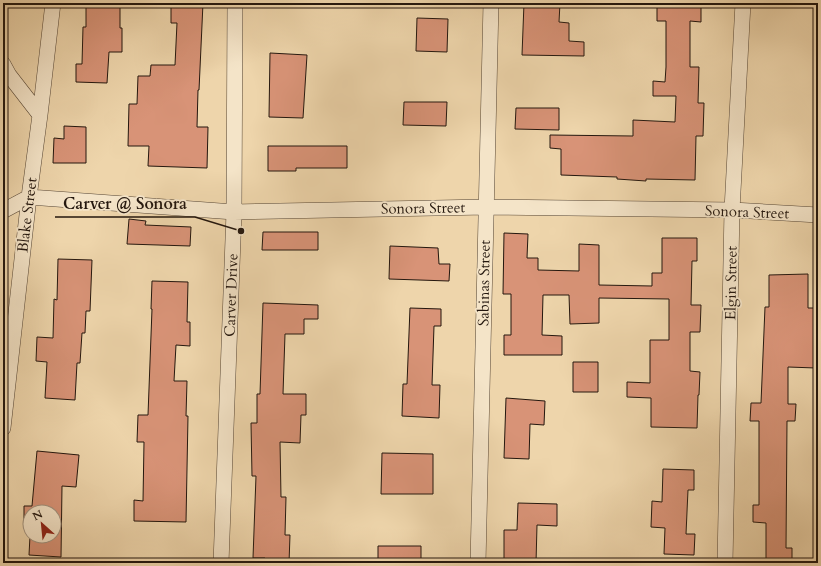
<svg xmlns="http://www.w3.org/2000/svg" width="821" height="566" font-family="Cardo,serif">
<rect width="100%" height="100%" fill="#eed5ab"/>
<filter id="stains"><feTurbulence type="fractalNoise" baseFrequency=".005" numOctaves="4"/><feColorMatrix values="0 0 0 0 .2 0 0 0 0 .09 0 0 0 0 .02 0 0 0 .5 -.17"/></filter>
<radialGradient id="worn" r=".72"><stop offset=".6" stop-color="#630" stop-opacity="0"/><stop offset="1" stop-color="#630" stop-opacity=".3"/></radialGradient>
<path fill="#d89377" stroke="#24170e" d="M 86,3 L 120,3 L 120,28 L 122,28 L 122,52 L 109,52 L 107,83 L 76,82 L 76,64 L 82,64 L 83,27 L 86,27 Z
M 171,3 L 203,3 L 199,90 L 198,90 L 197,127 L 208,127 L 207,168 L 148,166 L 149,146 L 128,146 L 129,104 L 137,104 L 138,76 L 150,76 L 151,65 L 175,65 L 177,23 L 171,23 Z
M 524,3 L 560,3 L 559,22 L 569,23 L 569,41 L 584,42 L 584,56 L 522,55 Z
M 657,3 L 701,3 L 701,22 L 690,21 L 690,67 L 699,67 L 698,103 L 704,103 L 703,136 L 696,136 L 695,180 L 646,179 L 646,181 L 617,179 L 617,177 L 561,175 L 561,149 L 550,148 L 550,135 L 633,136 L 633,120 L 675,122 L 676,96 L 653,96 L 653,81 L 665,82 L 666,67 L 666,21 L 657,21 Z
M 417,18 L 448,19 L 447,52 L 416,51 Z
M 270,53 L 307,55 L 303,118 L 269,117 Z
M 404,102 L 447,102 L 446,126 L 403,125 Z
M 516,108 L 559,108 L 559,130 L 515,129 Z
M 64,126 L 86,127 L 86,163 L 53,163 L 54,138 L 64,139 Z
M 268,146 L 347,146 L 347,168 L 296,168 L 296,171 L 268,171 Z
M 129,219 L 146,221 L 145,225 L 191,227 L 190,246 L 127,244 Z
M 263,232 L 318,232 L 318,250 L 262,250 Z
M 504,233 L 528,234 L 527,258 L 538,258 L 538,270 L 579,271 L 579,244 L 599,245 L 599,285 L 652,286 L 652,273 L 662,273 L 662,238 L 697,238 L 697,261 L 692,261 L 691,305 L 701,305 L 700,332 L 690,332 L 690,371 L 700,372 L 699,395 L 698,395 L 697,428 L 651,427 L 651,398 L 627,397 L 627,382 L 650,383 L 650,340 L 669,340 L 669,299 L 599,298 L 599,323 L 570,324 L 569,295 L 543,295 L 542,335 L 562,336 L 562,355 L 504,355 L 504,335 L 511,335 L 511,294 L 503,294 Z
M 390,246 L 438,248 L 439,264 L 450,264 L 449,281 L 389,279 Z
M 58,259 L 92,260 L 90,311 L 86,311 L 85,333 L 82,333 L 80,363 L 77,363 L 75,400 L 45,398 L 47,362 L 36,361 L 37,337 L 53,338 L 54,299 L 57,300 Z
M 808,274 L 808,308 L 818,308 L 816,368 L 788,367 L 788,404 L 796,404 L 795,421 L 787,421 L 786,548 L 792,548 L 792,563 L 766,563 L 766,523 L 753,522 L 753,505 L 759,505 L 759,421 L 750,421 L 751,403 L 761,403 L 765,307 L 769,307 L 769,275 Z
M 152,281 L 188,282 L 187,322 L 190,322 L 190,346 L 176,345 L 174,381 L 187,381 L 186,416 L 188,416 L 186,522 L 134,521 L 134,500 L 143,501 L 144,442 L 137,442 L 138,415 L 148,415 L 152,309 L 151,309 Z
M 263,303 L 318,305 L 318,319 L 304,319 L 304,334 L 285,334 L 283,394 L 306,394 L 306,415 L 301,415 L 300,443 L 280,442 L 281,497 L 286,497 L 285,535 L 290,535 L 289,563 L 265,563 L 265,558 L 253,558 L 256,476 L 252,476 L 251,423 L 257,423 L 257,394 L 260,394 Z
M 410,308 L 441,309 L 441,326 L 434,326 L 432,385 L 440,385 L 439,418 L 402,416 L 403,384 L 407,384 Z
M 573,362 L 598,362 L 598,392 L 573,392 Z
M 506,398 L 545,401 L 544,425 L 530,424 L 529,459 L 504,458 Z
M 37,451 L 79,455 L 76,487 L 62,486 L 61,557 L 29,555 L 30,536 L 54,536 L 54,512 L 30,512 L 30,523 L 24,523 L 24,506 L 32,506 Z
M 382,453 L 433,454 L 433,494 L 381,494 Z
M 663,469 L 694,470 L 694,490 L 688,490 L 686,534 L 695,534 L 694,555 L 664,554 L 665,528 L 651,527 L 652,501 L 662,502 Z
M 518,503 L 557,504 L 557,526 L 537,525 L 536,563 L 504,563 L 504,530 L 517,530 Z
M 378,546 L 421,546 L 421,563 L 378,563 Z"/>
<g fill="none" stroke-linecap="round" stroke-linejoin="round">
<g stroke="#564635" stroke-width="16">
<path id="minor" d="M 3,64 L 9,75 L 40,115
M 3,211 L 29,197 L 234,212 L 486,207 L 732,210 L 818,215
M 3,428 L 29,197 L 40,115 L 53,3
M 221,563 L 234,212 L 235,3
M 478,563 L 491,3
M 725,563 L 732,210 L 743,3"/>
</g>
<use href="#minor" stroke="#f4e4c8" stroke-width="15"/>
</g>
<g text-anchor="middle" stroke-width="3.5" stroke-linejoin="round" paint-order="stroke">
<g font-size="15" fill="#24170e" stroke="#f4e4c8">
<text transform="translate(423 208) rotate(-1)" y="5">Sonora Street</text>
<text transform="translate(747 212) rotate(2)" y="5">Sonora Street</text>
<text transform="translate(27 215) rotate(-83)" y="5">Blake Street</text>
<text transform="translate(484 283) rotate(-89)" y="5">Sabinas Street</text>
<text transform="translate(731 283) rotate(-89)" y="5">Elgin Street</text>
<text transform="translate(231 295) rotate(-88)" y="5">Carver Drive</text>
</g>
</g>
<path fill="none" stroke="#24170e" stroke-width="1.5" d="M241 231L195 217H55"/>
<circle fill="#24170e" stroke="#f4e4c8" stroke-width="1.5" cx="241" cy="231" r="4"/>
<g font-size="16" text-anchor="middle" font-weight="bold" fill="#24170e" stroke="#f4e4c8" stroke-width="3.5" stroke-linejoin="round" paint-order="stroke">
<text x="125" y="209">Carver @ Sonora</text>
</g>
<rect width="821" height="566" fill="none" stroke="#eed5ab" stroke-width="16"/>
<rect x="4" y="4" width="813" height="558" fill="none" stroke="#24170e" stroke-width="2"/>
<rect x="8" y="8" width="805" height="550" fill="none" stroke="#24170e"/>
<g transform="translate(42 524) rotate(333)"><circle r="19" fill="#f4e4c8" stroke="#a1927e"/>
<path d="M0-3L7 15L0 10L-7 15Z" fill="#8f2418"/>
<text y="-6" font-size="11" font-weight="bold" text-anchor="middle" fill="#24170e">N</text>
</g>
<rect width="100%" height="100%" filter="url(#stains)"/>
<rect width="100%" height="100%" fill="url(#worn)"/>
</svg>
